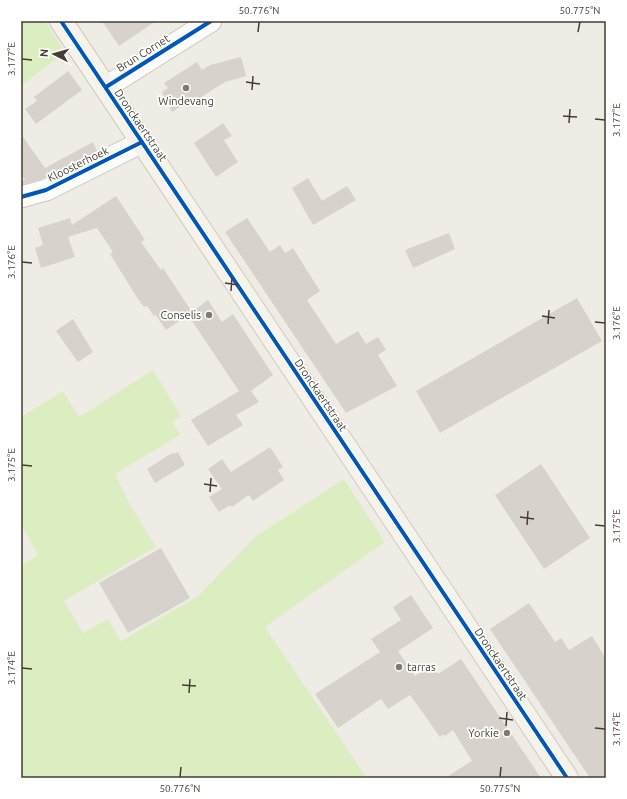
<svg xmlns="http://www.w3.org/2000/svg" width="627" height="799" font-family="Ubuntu,sans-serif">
<rect width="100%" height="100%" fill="#efece5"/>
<path fill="#ddedc2" d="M 21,21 L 45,21 L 65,52 L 21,86 Z
M 153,370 L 181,416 L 172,422 L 180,435 L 115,474 L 128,501 L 156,547 L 64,601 L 83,633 L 108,619 L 121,641 L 198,596 L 256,536 L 344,479 L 385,542 L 265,627 L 367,778 L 21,778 L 21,566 L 38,555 L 21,524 L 21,417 L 63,391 L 79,417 Z"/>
<path fill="#d7d3cc" d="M 102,21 L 156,21 L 119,46 Z
M 241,57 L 246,76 L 225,82 L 195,101 L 193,98 L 172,112 L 162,92 L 168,88 L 164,83 L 197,62 L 202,70 L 210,65 Z
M 68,71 L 82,90 L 36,124 L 25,109 L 37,101 L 34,97 Z
M 223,123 L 232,136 L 224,140 L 238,162 L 216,177 L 194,143 Z
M 21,134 L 45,168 L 93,142 L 97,151 L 42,179 L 21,185 L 21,181 L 25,179 L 21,175 Z
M 308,178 L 322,201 L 347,186 L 356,200 L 313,225 L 292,188 Z
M 116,196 L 145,240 L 141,242 L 161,270 L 163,268 L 192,312 L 208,300 L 222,322 L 233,314 L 273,375 L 251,391 L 259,402 L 236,415 L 243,425 L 208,446 L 191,420 L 239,391 L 188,315 L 192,312 L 166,330 L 156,315 L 154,316 L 147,306 L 144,307 L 136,296 L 110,254 L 113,252 L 97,228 L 68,237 L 75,257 L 41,268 L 35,248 L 43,245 L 38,228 L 70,218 L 72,225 Z
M 247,218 L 270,252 L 280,245 L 285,253 L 293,248 L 320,291 L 307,300 L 336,344 L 358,331 L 366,344 L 378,337 L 386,350 L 378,355 L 397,386 L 346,413 L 225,232 Z
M 449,233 L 455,249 L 413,268 L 405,250 Z
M 577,298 L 602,341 L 440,433 L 416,391 Z
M 73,319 L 93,352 L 78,362 L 56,331 Z
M 270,447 L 283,467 L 278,470 L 284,480 L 253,501 L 249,495 L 232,507 L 230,505 L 219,512 L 209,497 L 222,489 L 208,469 L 222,459 L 231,472 Z
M 178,452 L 185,465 L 155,483 L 147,469 L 172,453 L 173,454 Z
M 541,464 L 590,538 L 544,569 L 495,495 Z
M 161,548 L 190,598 L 128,633 L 99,583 Z
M 411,595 L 433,628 L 398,651 L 415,676 L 432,665 L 438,674 L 461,659 L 541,778 L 445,778 L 472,761 L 453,730 L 445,736 L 444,734 L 440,737 L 410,695 L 388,709 L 381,699 L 338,728 L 315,694 L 380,652 L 371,639 L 401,620 L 393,607 Z
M 529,603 L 555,642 L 561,638 L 569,650 L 592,636 L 606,659 L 606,778 L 590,778 L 490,629 Z"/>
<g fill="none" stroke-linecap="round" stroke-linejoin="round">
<g stroke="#cbc8c1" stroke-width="23">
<path id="minor" d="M 106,87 L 211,21
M 21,197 L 46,190 L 142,142"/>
</g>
<g stroke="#d0cabd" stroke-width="24">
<path id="secondary" d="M 61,21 L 567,778"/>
</g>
<use href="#minor" stroke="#fdfcfb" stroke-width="21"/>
<use href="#secondary" stroke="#f6f3ed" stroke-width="22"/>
<g stroke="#fff" stroke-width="6">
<path id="cycleway" d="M 61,21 L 567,778
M 106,87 L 211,21
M 21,197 L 46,190 L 142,142"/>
</g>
<use href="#cycleway" stroke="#0057b8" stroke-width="4"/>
</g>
<path fill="none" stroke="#453d32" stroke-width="1.5" d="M 258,32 L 259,22M 578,32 L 580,22M 22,59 L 32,60M 246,82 L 260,84M 252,90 L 253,76M 563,116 L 577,117M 595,119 L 605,120M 569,123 L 570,109M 22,262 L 32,263M 225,283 L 239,285M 231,291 L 232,277M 542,316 L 555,318M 595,322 L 605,323M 548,324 L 549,310M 22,465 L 32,466M 204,484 L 217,486M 210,492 L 211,478M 520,517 L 534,519M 527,525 L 528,511M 595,525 L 605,526M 22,668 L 32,669M 182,685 L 196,686M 189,693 L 190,679M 499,718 L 513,720M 506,726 L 507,712M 595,728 L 605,729M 180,777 L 181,767M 500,777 L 501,767"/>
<g fill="#807a71" stroke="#fff" stroke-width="1.5">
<circle cx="186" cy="88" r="4"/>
<circle cx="209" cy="315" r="4"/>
<circle cx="399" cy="667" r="4"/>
<circle cx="507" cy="733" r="4"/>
</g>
<g text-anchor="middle" stroke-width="3.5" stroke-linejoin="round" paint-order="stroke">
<g font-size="11" fill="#453d32" stroke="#fff">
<text transform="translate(143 53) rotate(-32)" y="4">Brun Cornet</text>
<text transform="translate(141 125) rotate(56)" y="4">Dronckaertstraat</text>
<text transform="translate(78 164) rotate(-26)" y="4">Kloosterhoek</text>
<text transform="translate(321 395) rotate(56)" y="4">Dronckaertstraat</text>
<text transform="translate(501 664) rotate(56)" y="4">Dronckaertstraat</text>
</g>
<g font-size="11" fill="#453d32" stroke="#fff" text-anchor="end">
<text x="186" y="105" text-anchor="middle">Windevang</text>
<text x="201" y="319">Conselis</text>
<text x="407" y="671" text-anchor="start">tarras</text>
<text x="499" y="737">Yorkie</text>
</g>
</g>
<rect width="627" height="799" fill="none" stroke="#ffffff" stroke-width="44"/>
<g transform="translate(54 54) rotate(276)" stroke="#ffffff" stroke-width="3" paint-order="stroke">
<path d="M0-3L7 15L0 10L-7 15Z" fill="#453d32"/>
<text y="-6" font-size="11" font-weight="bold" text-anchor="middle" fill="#453d32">N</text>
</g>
<rect x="22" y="22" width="583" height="755" fill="none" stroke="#453d32" stroke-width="1.5"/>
<g font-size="10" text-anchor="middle" fill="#453d32">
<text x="259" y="14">50.776°N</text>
<text x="580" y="14">50.775°N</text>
<text transform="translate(11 59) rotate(-90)" y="4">3.177°E</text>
<text transform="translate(616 120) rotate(-90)" y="4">3.177°E</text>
<text transform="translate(11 262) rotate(-90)" y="4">3.176°E</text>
<text transform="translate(616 323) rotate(-90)" y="4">3.176°E</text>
<text transform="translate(11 465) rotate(-90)" y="4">3.175°E</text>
<text transform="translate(616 526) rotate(-90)" y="4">3.175°E</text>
<text transform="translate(11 668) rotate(-90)" y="4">3.174°E</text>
<text transform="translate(616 729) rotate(-90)" y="4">3.174°E</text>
<text x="180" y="792">50.776°N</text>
<text x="500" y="792">50.775°N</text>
</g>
</svg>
